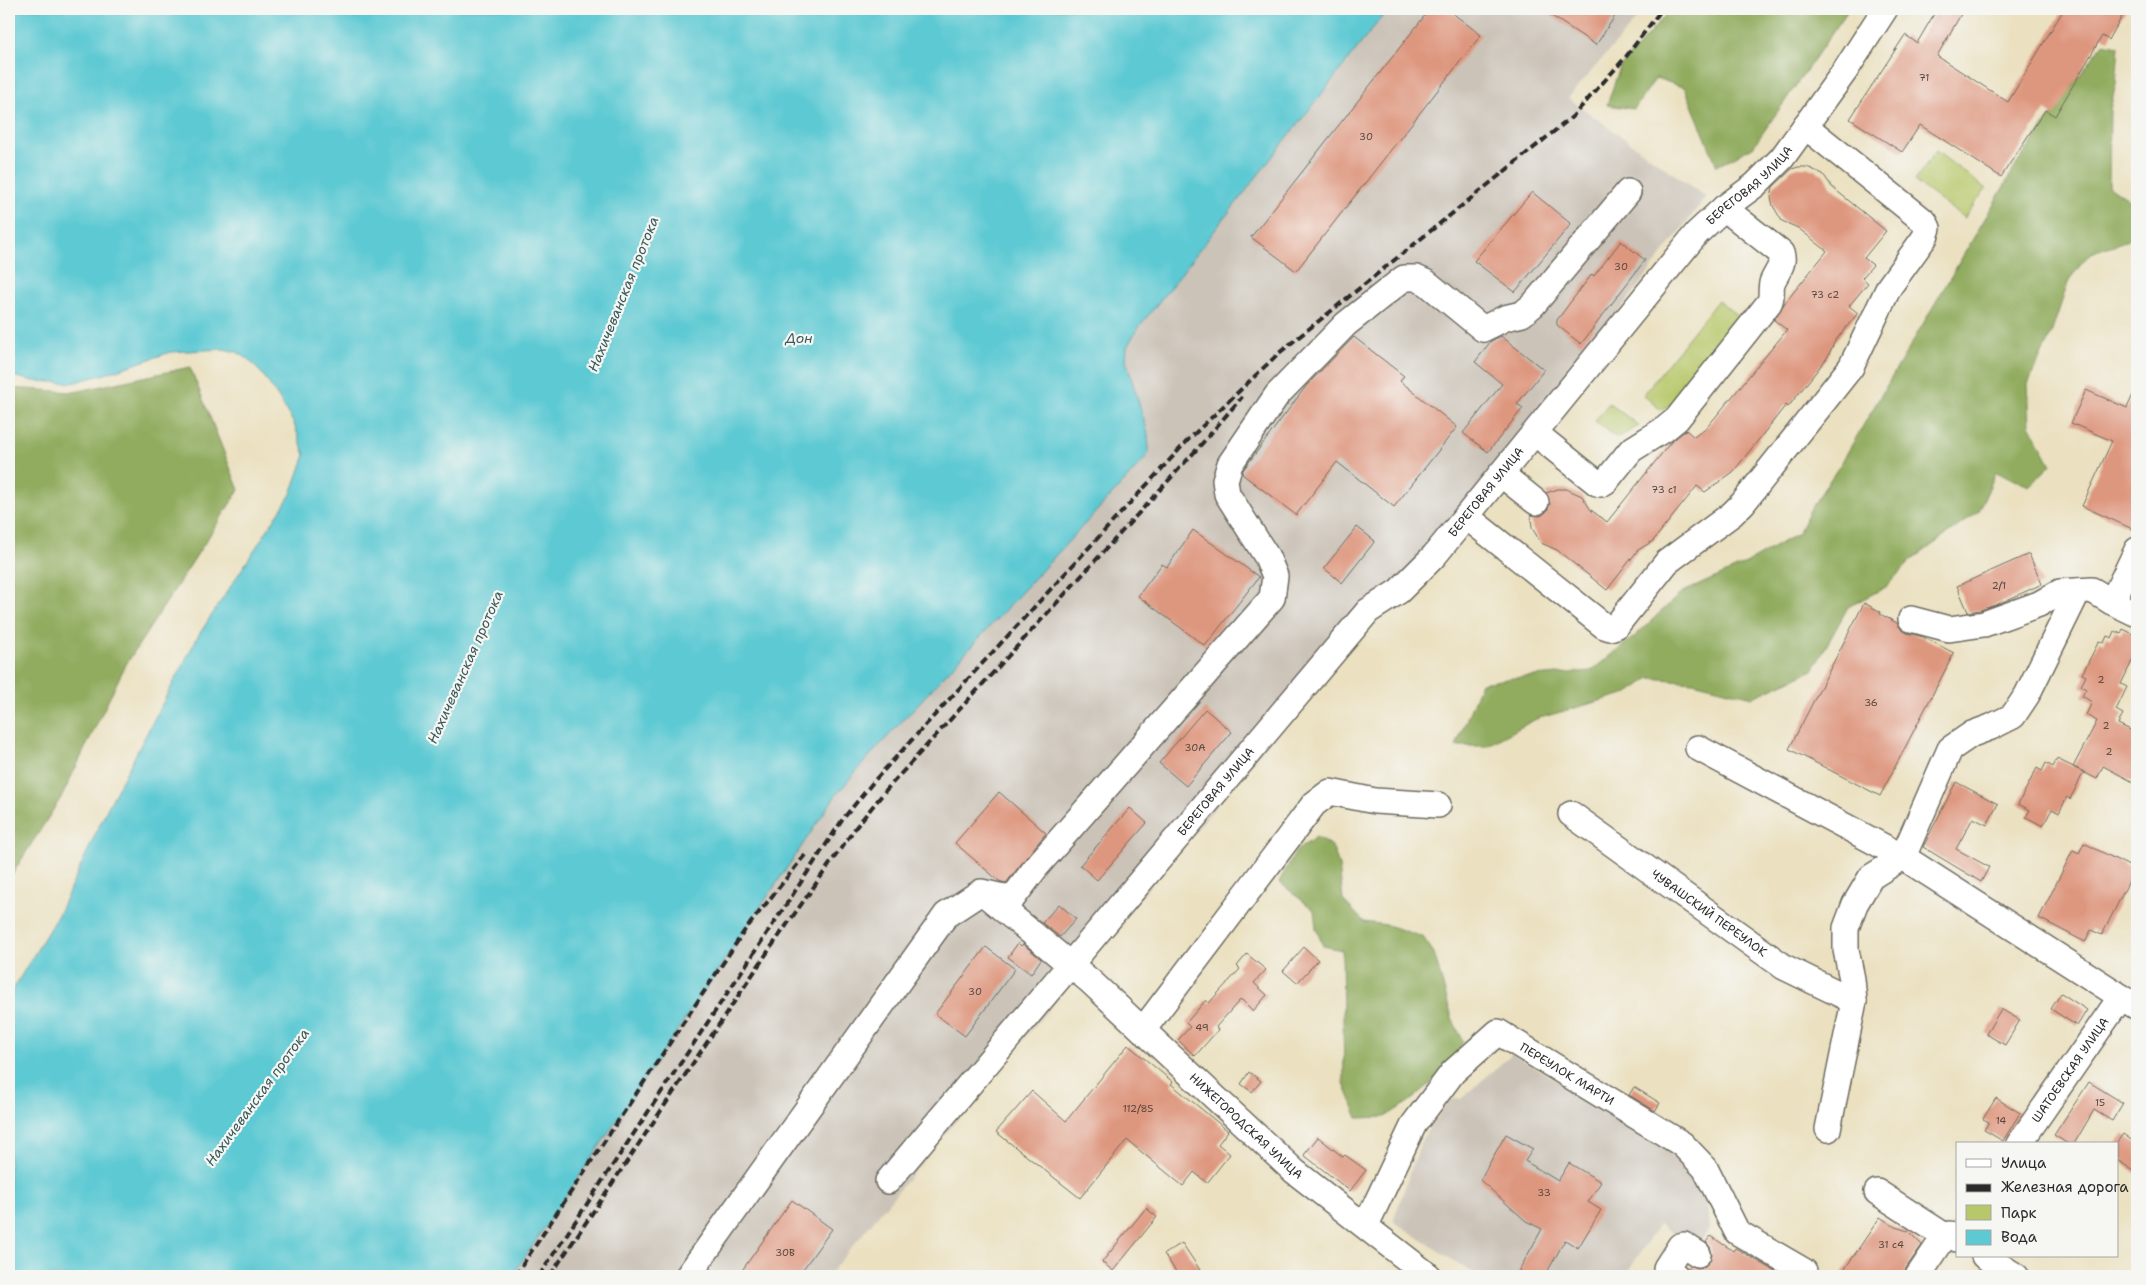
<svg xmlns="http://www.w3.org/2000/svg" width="2146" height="1285" font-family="'Shantell Sans',sans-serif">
<rect width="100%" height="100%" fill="#f6f6f2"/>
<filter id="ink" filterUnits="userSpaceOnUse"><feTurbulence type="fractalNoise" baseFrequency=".02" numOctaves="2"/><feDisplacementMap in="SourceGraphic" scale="10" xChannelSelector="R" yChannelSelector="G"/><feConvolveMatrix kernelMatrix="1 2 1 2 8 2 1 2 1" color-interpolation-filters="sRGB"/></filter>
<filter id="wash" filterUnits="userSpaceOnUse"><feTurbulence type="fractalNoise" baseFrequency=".0096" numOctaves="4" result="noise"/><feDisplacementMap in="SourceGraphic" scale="20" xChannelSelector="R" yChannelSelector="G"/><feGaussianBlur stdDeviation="1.12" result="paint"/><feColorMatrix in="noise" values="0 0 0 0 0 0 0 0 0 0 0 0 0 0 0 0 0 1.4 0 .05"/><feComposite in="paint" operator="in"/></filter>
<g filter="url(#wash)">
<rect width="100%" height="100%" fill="#ebe1c1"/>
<path fill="#cbc3b8" d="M 1388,9 L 1616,9 L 1636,20 L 1568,98 L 1706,197 L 1554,397 L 828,1276 L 512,1276 L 836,795 L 866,760 L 1145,459 L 1148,434 L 1126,360 L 1127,347 L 1136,331 Z
M 1512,1054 L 1677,1150 L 1695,1169 L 1707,1203 L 1709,1229 L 1697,1248 L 1659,1224 L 1625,1276 L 1477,1276 L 1393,1221 L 1422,1139 L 1450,1099 L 1461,1099 Z"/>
<path fill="#b7c86b" stroke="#717a4b" d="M 1936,151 L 1986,189 L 1964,218 L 1914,181 Z
M 1718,300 L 1740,318 L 1670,406 L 1661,410 L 1643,395 Z
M 1609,403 L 1639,426 L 1617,438 L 1595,421 Z"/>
<path fill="#91ac5f" stroke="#5e6c45" d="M 1671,9 L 1849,9 L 1753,147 L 1717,166 L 1685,88 L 1656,78 L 1634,109 L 1607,105 L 1620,67 Z
M 2103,43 L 2119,46 L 2116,84 L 2110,109 L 2109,186 L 2137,205 L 2137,237 L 2090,253 L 2069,280 L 2051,334 L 2028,384 L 2030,425 L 2051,465 L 2029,486 L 1996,472 L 1979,511 L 1909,562 L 1886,587 L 1848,607 L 1813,670 L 1753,697 L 1693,682 L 1650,678 L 1628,693 L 1536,719 L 1486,746 L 1456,746 L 1481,683 L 1513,678 L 1591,671 L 1634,637 L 1681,593 L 1746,564 L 1798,533 L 1811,508 L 1840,465 L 2017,164 Z
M 190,367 L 239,490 L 125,666 L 62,796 L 9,879 L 9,388 L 74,392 Z
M 1316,837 L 1332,846 L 1339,866 L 1343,900 L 1364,922 L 1387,925 L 1423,937 L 1434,953 L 1452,1018 L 1463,1041 L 1449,1068 L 1410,1101 L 1385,1117 L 1358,1118 L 1344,1084 L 1342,950 L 1323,946 L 1316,928 L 1314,910 L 1279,882 L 1296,851 Z"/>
<path fill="#5dc9d3" stroke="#447a7f" d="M 9,9 L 1388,9 L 1136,331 L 1127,347 L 1126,360 L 1148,434 L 1149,449 L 1145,459 L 866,760 L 836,795 L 512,1276 L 9,1276 L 9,996 L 59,913 L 108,807 L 198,636 L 291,494 L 305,455 L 294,424 L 278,397 L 263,375 L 248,359 L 237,352 L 223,349 L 171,352 L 105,374 L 72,383 L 33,381 L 9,375 Z"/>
<g id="blocks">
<path fill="#de977f" d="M 1430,9 L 1447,9 L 1481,35 L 1296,271 L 1251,237 Z
M 1541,9 L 1604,9 L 1615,16 L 1596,45 Z
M 1937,9 L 1964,9 L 1937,56 L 2008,102 L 2064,9 L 2126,9 L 2109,40 L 2102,36 L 2055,116 L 2045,110 L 2001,177 L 1920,125 L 1902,152 L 1850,119 L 1905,35 L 1917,43 Z
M 1798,167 L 1807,167 L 1823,174 L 1832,187 L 1886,231 L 1864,258 L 1873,265 L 1862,278 L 1868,283 L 1849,306 L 1858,313 L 1835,341 L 1827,358 L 1788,407 L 1786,405 L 1733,472 L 1705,492 L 1697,486 L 1653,541 L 1638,550 L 1607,590 L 1557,550 L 1541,543 L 1532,528 L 1531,515 L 1541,516 L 1547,511 L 1550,504 L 1546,493 L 1558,489 L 1566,489 L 1582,496 L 1591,510 L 1607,522 L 1671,442 L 1686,430 L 1694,437 L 1708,426 L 1787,330 L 1774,320 L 1784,304 L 1827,251 L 1798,228 L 1782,221 L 1773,206 L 1771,197 L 1773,187 L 1792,169 Z
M 1532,192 L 1571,224 L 1515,292 L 1474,261 Z
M 1621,241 L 1645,260 L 1581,344 L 1557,325 L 1557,320 L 1592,274 L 1594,276 Z
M 1501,336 L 1544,370 L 1517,404 L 1523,408 L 1488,452 L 1463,433 L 1502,384 L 1475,362 L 1491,341 Z
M 1354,337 L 1404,376 L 1400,381 L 1457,427 L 1394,507 L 1337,462 L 1296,515 L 1242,474 L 1243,470 L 1307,385 Z
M 2137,386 L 2137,531 L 2082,506 L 2112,441 L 2071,423 L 2086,390 L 2127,408 Z
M 1357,527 L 1375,541 L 1342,583 L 1324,568 Z
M 1193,530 L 1259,577 L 1205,646 L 1138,596 L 1162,564 L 1167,567 Z
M 2029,554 L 2042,584 L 1998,604 L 1980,610 L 1968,612 L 1957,586 Z
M 1864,603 L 1881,612 L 1880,614 L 1897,623 L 1901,629 L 1907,633 L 1923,637 L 1954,653 L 1880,796 L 1789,749 Z
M 2123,629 L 2137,636 L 2137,651 L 2121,684 L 2127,687 L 2116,710 L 2123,714 L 2118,724 L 2137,733 L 2137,784 L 2103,766 L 2097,779 L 2073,767 L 2097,721 L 2086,715 L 2092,702 L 2082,696 L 2086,689 L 2081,686 L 2086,676 L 2082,674 L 2099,641 L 2104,643 L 2107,636 L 2112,638 L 2115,631 L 2121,634 Z
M 1205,709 L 1232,732 L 1186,786 L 1159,763 Z
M 2057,759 L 2084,772 L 2070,799 L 2067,797 L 2059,813 L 2052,809 L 2043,826 L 2026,817 L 2030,810 L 2018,804 L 2037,768 L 2042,771 L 2046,763 L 2053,767 Z
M 1956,782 L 1998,804 L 1987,825 L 1973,818 L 1956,849 L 1989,867 L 1981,882 L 1923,847 Z
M 999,792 L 1046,833 L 1006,883 L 999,881 L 955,843 Z
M 1130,808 L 1147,823 L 1097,880 L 1080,865 Z
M 2084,843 L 2135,869 L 2102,935 L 2091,930 L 2085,942 L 2039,918 L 2073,850 L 2079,853 Z
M 1059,904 L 1076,919 L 1060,937 L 1042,923 Z
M 1018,943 L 1021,946 L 1023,944 L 1041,959 L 1031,974 L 1008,957 Z
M 986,947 L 1015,969 L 965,1036 L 935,1014 Z
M 1304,947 L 1318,960 L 1297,983 L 1283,971 Z
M 1247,954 L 1266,970 L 1254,983 L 1267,995 L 1253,1011 L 1242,1000 L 1239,1001 L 1216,1027 L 1218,1030 L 1195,1056 L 1178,1040 L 1190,1027 L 1186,1023 L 1206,1000 L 1209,1003 L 1240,969 L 1237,966 Z
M 2061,993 L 2087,1010 L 2077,1026 L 2051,1009 Z
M 2001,1009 L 2020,1020 L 2005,1045 L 1986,1034 Z
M 1128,1045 L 1173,1082 L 1171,1084 L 1228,1131 L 1218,1144 L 1230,1154 L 1207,1183 L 1194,1172 L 1183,1186 L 1127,1140 L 1080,1198 L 996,1132 L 1032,1091 L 1066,1121 Z
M 1249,1072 L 1261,1081 L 1252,1092 L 1241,1084 Z
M 2089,1082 L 2123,1103 L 2112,1121 L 2094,1110 L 2074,1144 L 2068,1144 L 2054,1135 Z
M 1634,1087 L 1660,1103 L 1655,1111 L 1629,1095 Z
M 1996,1098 L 2020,1113 L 2003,1141 L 1984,1130 L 1989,1122 L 1983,1119 Z
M 1506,1134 L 1533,1149 L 1525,1161 L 1558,1181 L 1569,1163 L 1601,1182 L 1588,1202 L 1601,1210 L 1578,1248 L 1565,1240 L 1545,1276 L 1516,1276 L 1542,1229 L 1526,1221 L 1480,1180 Z
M 2123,1134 L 2137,1144 L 2137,1173 L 2117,1160 L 2117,1142 Z
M 1318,1137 L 1343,1157 L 1345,1155 L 1366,1170 L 1350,1191 L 1304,1155 Z
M 792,1200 L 832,1229 L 798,1276 L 738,1276 Z
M 1146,1208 L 1157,1217 L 1113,1271 L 1102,1262 Z
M 1880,1217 L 1895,1227 L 1908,1231 L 1922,1245 L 1906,1268 L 1904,1276 L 1840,1276 Z
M 1711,1236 L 1733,1251 L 1735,1248 L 1784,1276 L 1690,1276 L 1688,1269 L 1690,1266 L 1697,1268 L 1704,1267 L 1710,1261 L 1712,1254 L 1710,1247 L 1706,1242 Z
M 1182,1243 L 1204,1276 L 1179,1276 L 1164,1254 Z"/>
</g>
</g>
<g filter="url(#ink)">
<use href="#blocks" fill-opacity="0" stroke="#6e6b60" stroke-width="1"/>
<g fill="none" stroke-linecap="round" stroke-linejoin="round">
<g stroke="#6e6b60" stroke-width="28">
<g id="minor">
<path d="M 1535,433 L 1597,483 L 1601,484 L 1606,481 L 1631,450 L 1666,428 L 1677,419 L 1769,303 C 1773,296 1770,290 1772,283 C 1775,274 1786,263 1781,253 L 1724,208"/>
<path d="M 1501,474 L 1536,502"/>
<path d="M 1467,517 L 1604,626 L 1610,628 L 1616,626 L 1667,562 L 1732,514 L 1743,503 L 1851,367 L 1889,287 L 1925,237 L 1928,228 L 1925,222 L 1805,126"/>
<path d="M 2112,602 L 2137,550"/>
<path d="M 1911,619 L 1949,629 L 1984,624 L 2039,604 L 2060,592 L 2092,590 L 2112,602 L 2137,614"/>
<path d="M 1698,748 L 1903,857 L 2137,1007"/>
<path id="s1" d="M 1571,814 L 1784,967 L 1854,1001"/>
<path d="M 1903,857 L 1950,749 L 1972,734 L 1991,727 L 2013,716 L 2027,695 L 2078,591"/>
<path id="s2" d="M 986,895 L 1090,981 L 1294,1171 L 1429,1276"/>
<path d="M 1143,1030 L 1314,804 L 1330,792 L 1375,801 L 1438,805"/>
<path d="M 1828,1129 L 1854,1001 L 1852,979 L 1846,950 L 1846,928 L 1855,904 L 1871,877 L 1903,857"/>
<path id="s3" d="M 2019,1144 L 2121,997"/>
<path id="s4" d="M 888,1181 L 1368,611 L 1399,591 L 1434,556 L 1697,233 L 1724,208 L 1755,185 L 1782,158 L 1845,71 L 1885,9"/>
<path d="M 1877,1192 L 1945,1236"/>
<path id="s5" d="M 1366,1225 L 1414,1124 L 1453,1072 L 1498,1032 L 1682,1144 L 1705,1168 L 1737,1232 L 1804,1271"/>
<path d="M 1984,1256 L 2016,1276"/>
<path d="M 688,1276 L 946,915 L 981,892 L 1012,899 L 1037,866 L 1272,598 L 1275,576 L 1267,557 L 1227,494 L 1225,480 L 1230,464 L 1277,395 L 1346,324 L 1404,278 L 1416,278 L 1427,283 L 1483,329 L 1505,318 L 1522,314 L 1533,305 L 1628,192"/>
<path d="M 1676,1276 L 1666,1268 L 1680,1246 L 1684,1245 L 1698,1254"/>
<path d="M 1918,1276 L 1945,1236 L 1950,1234 L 1957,1239"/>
</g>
</g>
<use href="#minor" stroke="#fff" stroke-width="25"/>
<path stroke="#2b2b2b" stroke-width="4" stroke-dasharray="8 4" stroke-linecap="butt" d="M 515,1276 L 745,930 L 805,855
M 539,1276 L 843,819 L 874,781 L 1189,439 L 1279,353 L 1572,117 L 1625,58 L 1662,9
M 550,1276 L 769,950 L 856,827 L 886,790 L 1199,447 L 1242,397"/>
</g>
</g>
<g text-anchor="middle" stroke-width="4.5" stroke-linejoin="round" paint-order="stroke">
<g font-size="10" fill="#584640">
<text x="1924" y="81">71</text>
<text x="1366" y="140">30</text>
<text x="1621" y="270">30</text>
<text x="1825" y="298">73 с2</text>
<text x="1664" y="493">73 с1</text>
<text x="1999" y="589">2/1</text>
<text x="2101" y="683">2</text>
<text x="1871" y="706">36</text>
<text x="2106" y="729">2</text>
<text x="1195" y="751">30А</text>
<text x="2109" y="755">2</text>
<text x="975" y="995">30</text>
<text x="1202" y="1031">49</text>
<text x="2100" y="1106">15</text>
<text x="1138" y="1112">112/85</text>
<text x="2001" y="1124">14</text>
<text x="1544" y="1196">33</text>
<text x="1891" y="1248">31 с4</text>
<text x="785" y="1256">30В</text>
</g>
<g font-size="12" fill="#2b2b2b" stroke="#f6f6f2">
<text dy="4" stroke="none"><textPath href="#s4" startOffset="1319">БЕРЕГОВАЯ УЛИЦА</textPath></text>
<text dy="4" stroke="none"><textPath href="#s4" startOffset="914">БЕРЕГОВАЯ УЛИЦА</textPath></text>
<text dy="4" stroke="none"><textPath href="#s4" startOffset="509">БЕРЕГОВАЯ УЛИЦА</textPath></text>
<text dy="4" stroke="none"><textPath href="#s1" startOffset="170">ЧУВАШСКИЙ ПЕРЕУЛОК</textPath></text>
<text dy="4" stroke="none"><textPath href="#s3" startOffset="90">ШАТОЕВСКАЯ УЛИЦА</textPath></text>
<text dy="4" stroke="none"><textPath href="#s5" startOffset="318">ПЕРЕУЛОК МАРТИ</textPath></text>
<text dy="4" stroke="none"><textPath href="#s2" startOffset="348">НИЖЕГОРОДСКАЯ УЛИЦА</textPath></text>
</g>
<g font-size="14" font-style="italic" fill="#3a5a5d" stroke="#f6f6f2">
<text transform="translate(623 294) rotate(-68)" y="5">Нахичеванская протока</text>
<text x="799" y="343">Дон</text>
<text transform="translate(465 667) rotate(-66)" y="5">Нахичеванская протока</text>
<text transform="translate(257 1097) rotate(-54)" y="5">Нахичеванская протока</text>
</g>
</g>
<rect width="2146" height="1285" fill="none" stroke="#f6f6f2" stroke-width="30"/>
<rect x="1956" y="1142" width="162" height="115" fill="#f6f6f2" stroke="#a5a5a2"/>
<rect x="1966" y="1159" width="25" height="8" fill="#ffffff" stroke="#a5a5a2"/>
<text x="2001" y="1168" font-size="15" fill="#2b2b2b">Улица</text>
<rect x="1966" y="1184" width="25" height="8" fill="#2b2b2b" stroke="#a5a5a2"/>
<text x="2001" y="1192" font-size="15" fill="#2b2b2b">Железная дорога</text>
<rect x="1966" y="1205" width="25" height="15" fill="#b7c86b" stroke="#a5a5a2"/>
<text x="2001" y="1218" font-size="15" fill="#2b2b2b">Парк</text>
<rect x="1966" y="1230" width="25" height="15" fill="#5dc9d3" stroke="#a5a5a2"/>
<text x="2001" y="1242" font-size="15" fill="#2b2b2b">Вода</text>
</svg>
